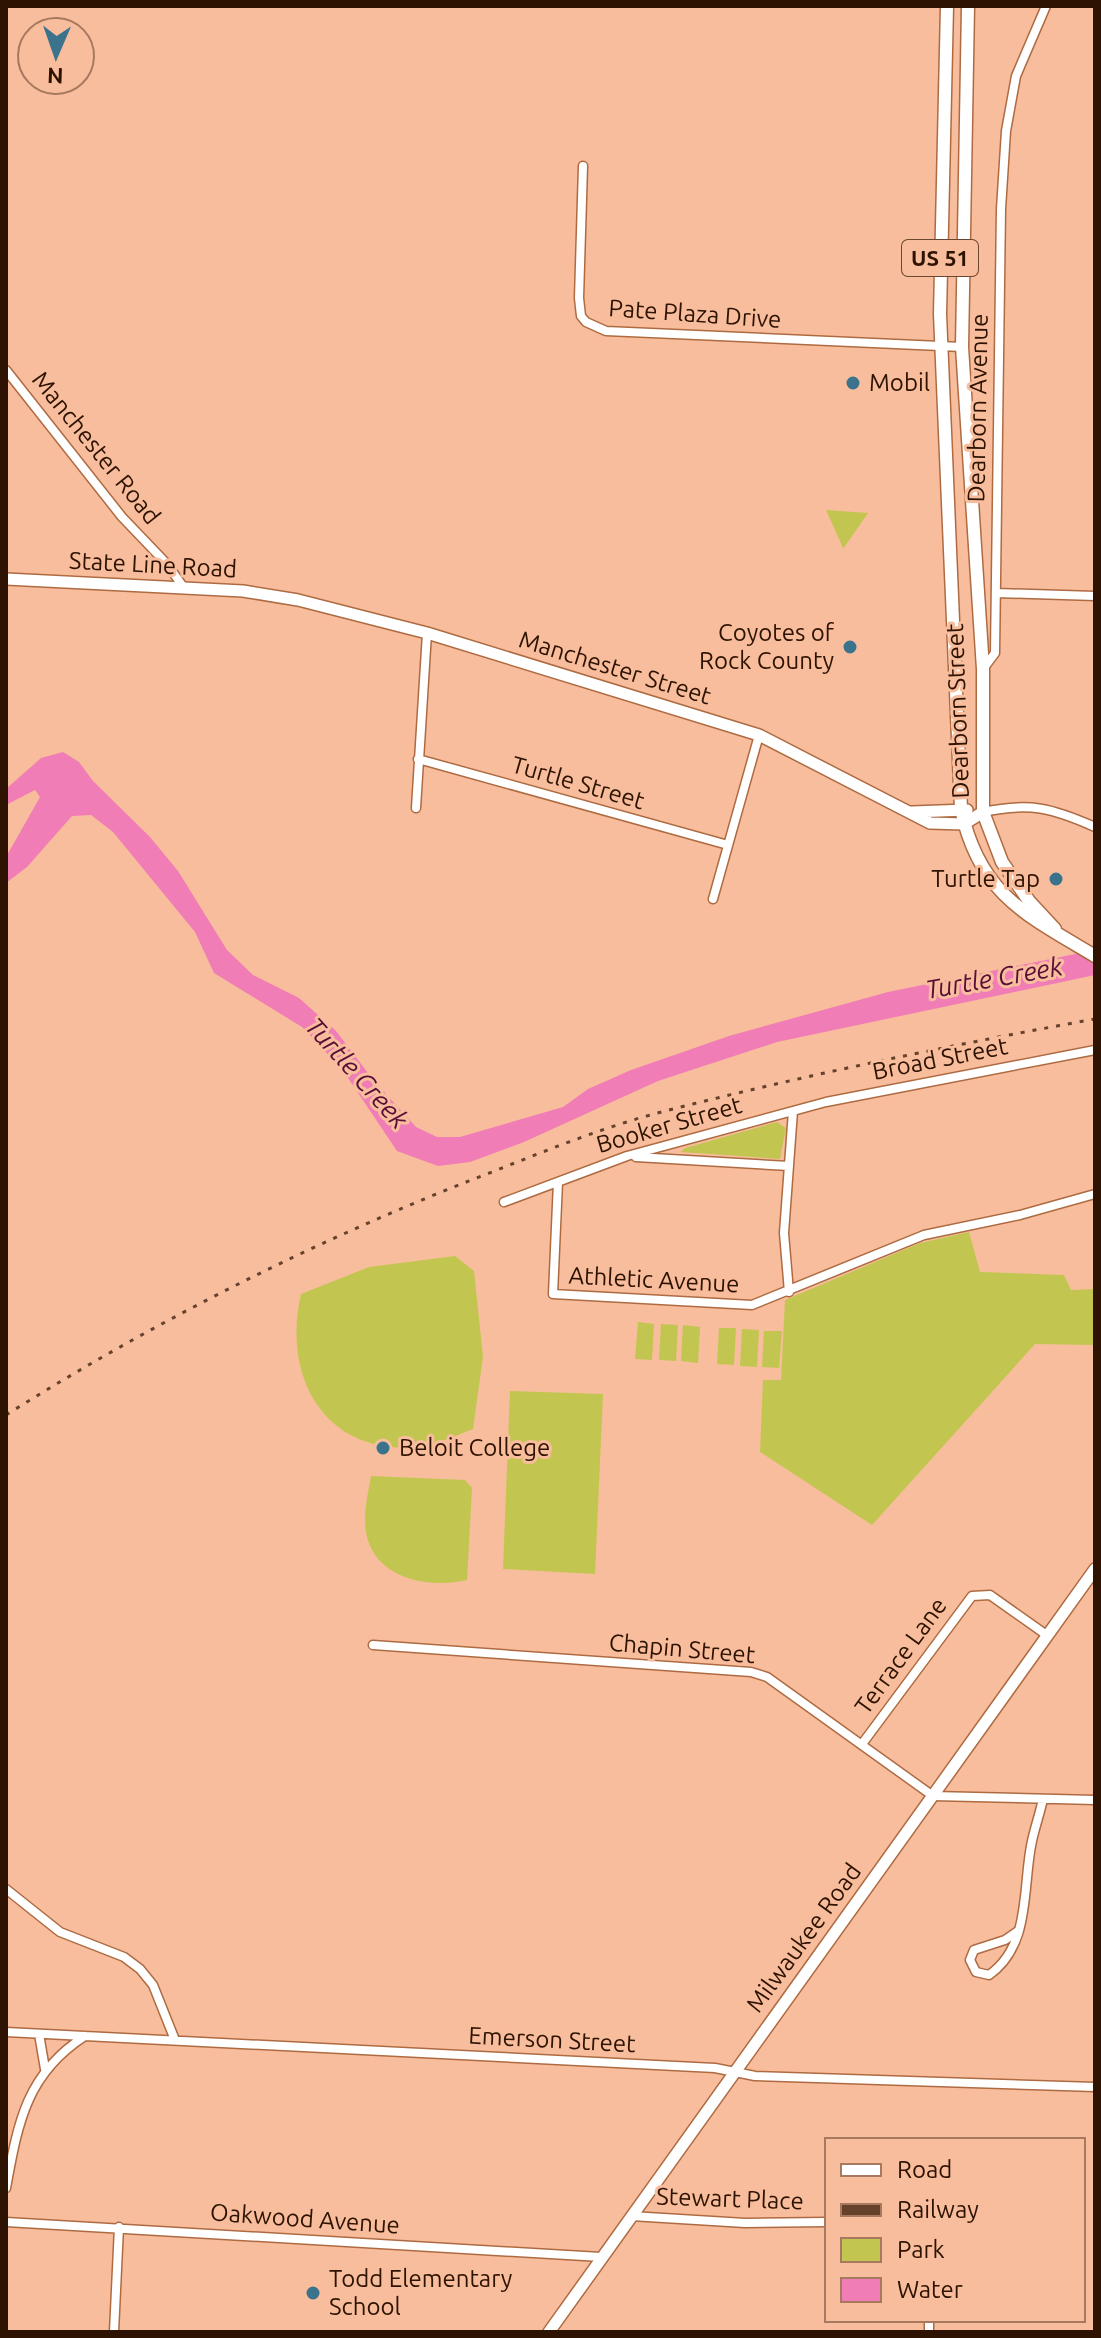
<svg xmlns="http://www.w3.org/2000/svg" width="1101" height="2338" font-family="Ubuntu,sans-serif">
<rect width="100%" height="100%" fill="#f8bd9c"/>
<path fill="#c2c650" d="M 826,510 L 868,513 L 843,549 L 843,548 Z
M 777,1122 L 786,1128 L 780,1159 L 681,1152 L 685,1148 Z
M 969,1232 L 980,1272 L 1064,1275 L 1071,1290 L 1095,1289 L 1095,1345 L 1035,1344 L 872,1525 L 760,1452 L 763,1380 L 781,1380 L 785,1300 L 920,1243 Z
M 455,1256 L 474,1271 L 483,1357 L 473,1429 C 453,1437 430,1448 408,1448 C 319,1449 283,1372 301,1294 L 369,1267 Z
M 638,1322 L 654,1324 L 652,1360 L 635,1359 Z
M 661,1324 L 678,1325 L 676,1361 L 659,1360 Z
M 683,1325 L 700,1327 L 698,1363 L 681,1361 Z
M 719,1328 L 736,1328 L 734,1365 L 717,1364 Z
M 742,1329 L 759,1330 L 757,1367 L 740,1366 Z
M 764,1331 L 782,1331 L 779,1368 L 762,1367 Z
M 510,1391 L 603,1394 L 595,1574 L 503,1569 Z
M 371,1476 L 465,1480 L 472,1488 L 467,1580 C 428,1589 374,1579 366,1532 C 363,1513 368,1494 371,1476 Z"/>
<path fill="#f17db6" d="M 63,752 L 79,762 L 93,781 L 150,837 L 178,871 L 227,950 L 253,975 L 299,998 L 336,1031 L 374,1081 L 416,1127 L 437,1137 L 460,1137 L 563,1107 L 588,1089 L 631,1070 L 729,1036 L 888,992 L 1095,950 L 1095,975 L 777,1042 L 658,1081 L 524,1142 L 470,1162 L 438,1166 L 397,1151 L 342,1069 L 302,1027 L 214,973 L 195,932 L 113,832 L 91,815 L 72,816 L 27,867 L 6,883 L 6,857 L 40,797 L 35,790 L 6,805 L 6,789 L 41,758 Z"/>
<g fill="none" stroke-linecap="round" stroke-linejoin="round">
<g stroke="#ae6b42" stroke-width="11">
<path id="street" d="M 583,166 L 579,298 L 581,316 L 586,322 L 606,331 L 962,347
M 6,370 L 122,517 L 167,564 L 184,588
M 997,593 L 1095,596
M 983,669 L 995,653 L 1001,209 L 1006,131 L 1016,76 L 1046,6
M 418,759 L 728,845
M 416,808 L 427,633
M 983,812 C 1030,802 1052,808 1095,827
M 713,899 L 759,735
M 636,1157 L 789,1166
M 558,1182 L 553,1294 L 752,1305 L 924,1235 L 1020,1215 L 1095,1194
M 504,1202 L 627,1156 L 826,1102 L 1095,1050
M 789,1292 L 784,1233 L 793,1111
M 373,1645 L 751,1672 L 767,1677 L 933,1796 L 1095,1800
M 862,1744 L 972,1596 L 990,1595 L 1048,1636
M 6,1889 L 60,1932 L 124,1957 L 140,1969 L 153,1985 L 175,2040
M 1018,1931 L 1005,1940 L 974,1950 L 970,1960 L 976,1972 L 989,1975 C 1032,1945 1022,1885 1032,1841 C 1035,1827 1040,1813 1043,1799
M 6,2032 L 715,2068 L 755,2076 L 1095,2087
M 39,2034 L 45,2069
M 6,2188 C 18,2123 26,2074 85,2036
M 631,2216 L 745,2223 L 827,2222
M 6,2222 L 601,2257
M 114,2332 L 119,2227
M 929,2332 L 929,2320"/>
</g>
<g stroke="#ae6b42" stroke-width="14">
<path id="secondary" d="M 6,579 L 243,591 L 298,600 L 427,633 L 759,735 L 930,823 L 964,824 L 983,812
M 912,812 L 967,810
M 549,2332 L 1095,1569"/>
</g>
<g stroke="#ae6b42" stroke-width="15">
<path id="primary" d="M 947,6 L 940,314 L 961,809 C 979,894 1026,915 1095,956
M 968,6 L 962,347 L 983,669 L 983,812 L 1002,862 L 1029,901 L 1055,929"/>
</g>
<use href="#street" stroke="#fff" stroke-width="8"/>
<use href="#secondary" stroke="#fff" stroke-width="11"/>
<use href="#primary" stroke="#fff" stroke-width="12"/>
<path stroke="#66422d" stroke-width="3" stroke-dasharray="4 8" stroke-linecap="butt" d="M 6,1415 C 160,1318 323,1237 492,1172 C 550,1149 609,1125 669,1110 C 810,1074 952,1045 1095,1019"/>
</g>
<g fill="#3b738d" stroke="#f8bd9c" stroke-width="3">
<circle cx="853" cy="383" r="8"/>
<circle cx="850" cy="647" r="8"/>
<circle cx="1056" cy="879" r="8"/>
<circle cx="383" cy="1448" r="8"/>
<circle cx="313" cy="2293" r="8"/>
</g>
<g text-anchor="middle" stroke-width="6" stroke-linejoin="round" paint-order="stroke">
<rect fill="#f8bd9c" stroke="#6b4631" stroke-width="2" x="902" y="240" width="76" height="36" rx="6"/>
<g font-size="22" font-weight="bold" fill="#2e1303">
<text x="940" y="266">US 51</text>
</g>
<g font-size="24" fill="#2e1303" stroke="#f8bd9c">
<text transform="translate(695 314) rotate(4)" y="8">Pate Plaza Drive</text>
<text transform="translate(978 408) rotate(-89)" y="8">Dearborn Avenue</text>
<text transform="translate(96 448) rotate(51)" y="8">Manchester Road</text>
<text transform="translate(153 565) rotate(3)" y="8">State Line Road</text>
<text transform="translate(615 668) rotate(17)" y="8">Manchester Street</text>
<text transform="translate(958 711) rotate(-92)" y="8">Dearborn Street</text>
<text transform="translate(578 783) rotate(16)" y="8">Turtle Street</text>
<text transform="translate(940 1059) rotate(-11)" y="8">Broad Street</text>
<text transform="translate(669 1125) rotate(-16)" y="8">Booker Street</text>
<text transform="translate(654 1280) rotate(3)" y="8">Athletic Avenue</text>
<text transform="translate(682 1649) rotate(5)" y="8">Chapin Street</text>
<text transform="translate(901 1656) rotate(-54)" y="8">Terrace Lane</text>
<text transform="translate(804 1938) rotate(-54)" y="8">Milwaukee Road</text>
<text transform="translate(552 2040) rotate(3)" y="8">Emerson Street</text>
<text transform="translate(730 2199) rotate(2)" y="8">Stewart Place</text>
<text transform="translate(305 2219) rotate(4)" y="8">Oakwood Avenue</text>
</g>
<g font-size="24" fill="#2e1303" stroke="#f8bd9c" text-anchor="start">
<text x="869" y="391">Mobil</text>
<text x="834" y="641" text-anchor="end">Coyotes of<tspan x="834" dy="28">Rock County</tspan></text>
<text x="1040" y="887" text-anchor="end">Turtle Tap</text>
<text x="399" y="1456">Beloit College</text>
<text x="329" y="2287">Todd Elementary<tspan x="329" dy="28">School</tspan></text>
</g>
<g font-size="26" font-style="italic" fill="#570e38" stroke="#f8bd9c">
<text transform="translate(994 978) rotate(-10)" y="9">Turtle Creek</text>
<text transform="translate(357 1073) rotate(48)" y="9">Turtle Creek</text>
</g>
</g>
<rect width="1101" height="2338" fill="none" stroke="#2e1303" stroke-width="16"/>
<rect x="825" y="2138" width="260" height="184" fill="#f8bd9c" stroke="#a7795f" stroke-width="2"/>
<rect x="841" y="2164" width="40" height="12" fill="#ffffff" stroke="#a7795f" stroke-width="2"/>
<text x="897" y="2178" font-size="24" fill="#2e1303">Road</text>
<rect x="841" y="2204" width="40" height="12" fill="#66422d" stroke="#a7795f" stroke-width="2"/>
<text x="897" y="2218" font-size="24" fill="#2e1303">Railway</text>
<rect x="841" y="2238" width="40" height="24" fill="#c2c650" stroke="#a7795f" stroke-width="2"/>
<text x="897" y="2258" font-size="24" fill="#2e1303">Park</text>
<rect x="841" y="2278" width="40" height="24" fill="#f17db6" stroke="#a7795f" stroke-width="2"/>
<text x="897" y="2298" font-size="24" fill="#2e1303">Water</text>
<g transform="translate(56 56) rotate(182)"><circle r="38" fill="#f8bd9c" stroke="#a7795f" stroke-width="2"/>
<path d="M0-6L14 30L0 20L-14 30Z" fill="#3b738d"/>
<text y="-12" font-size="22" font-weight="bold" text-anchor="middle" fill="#2e1303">N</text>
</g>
</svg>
